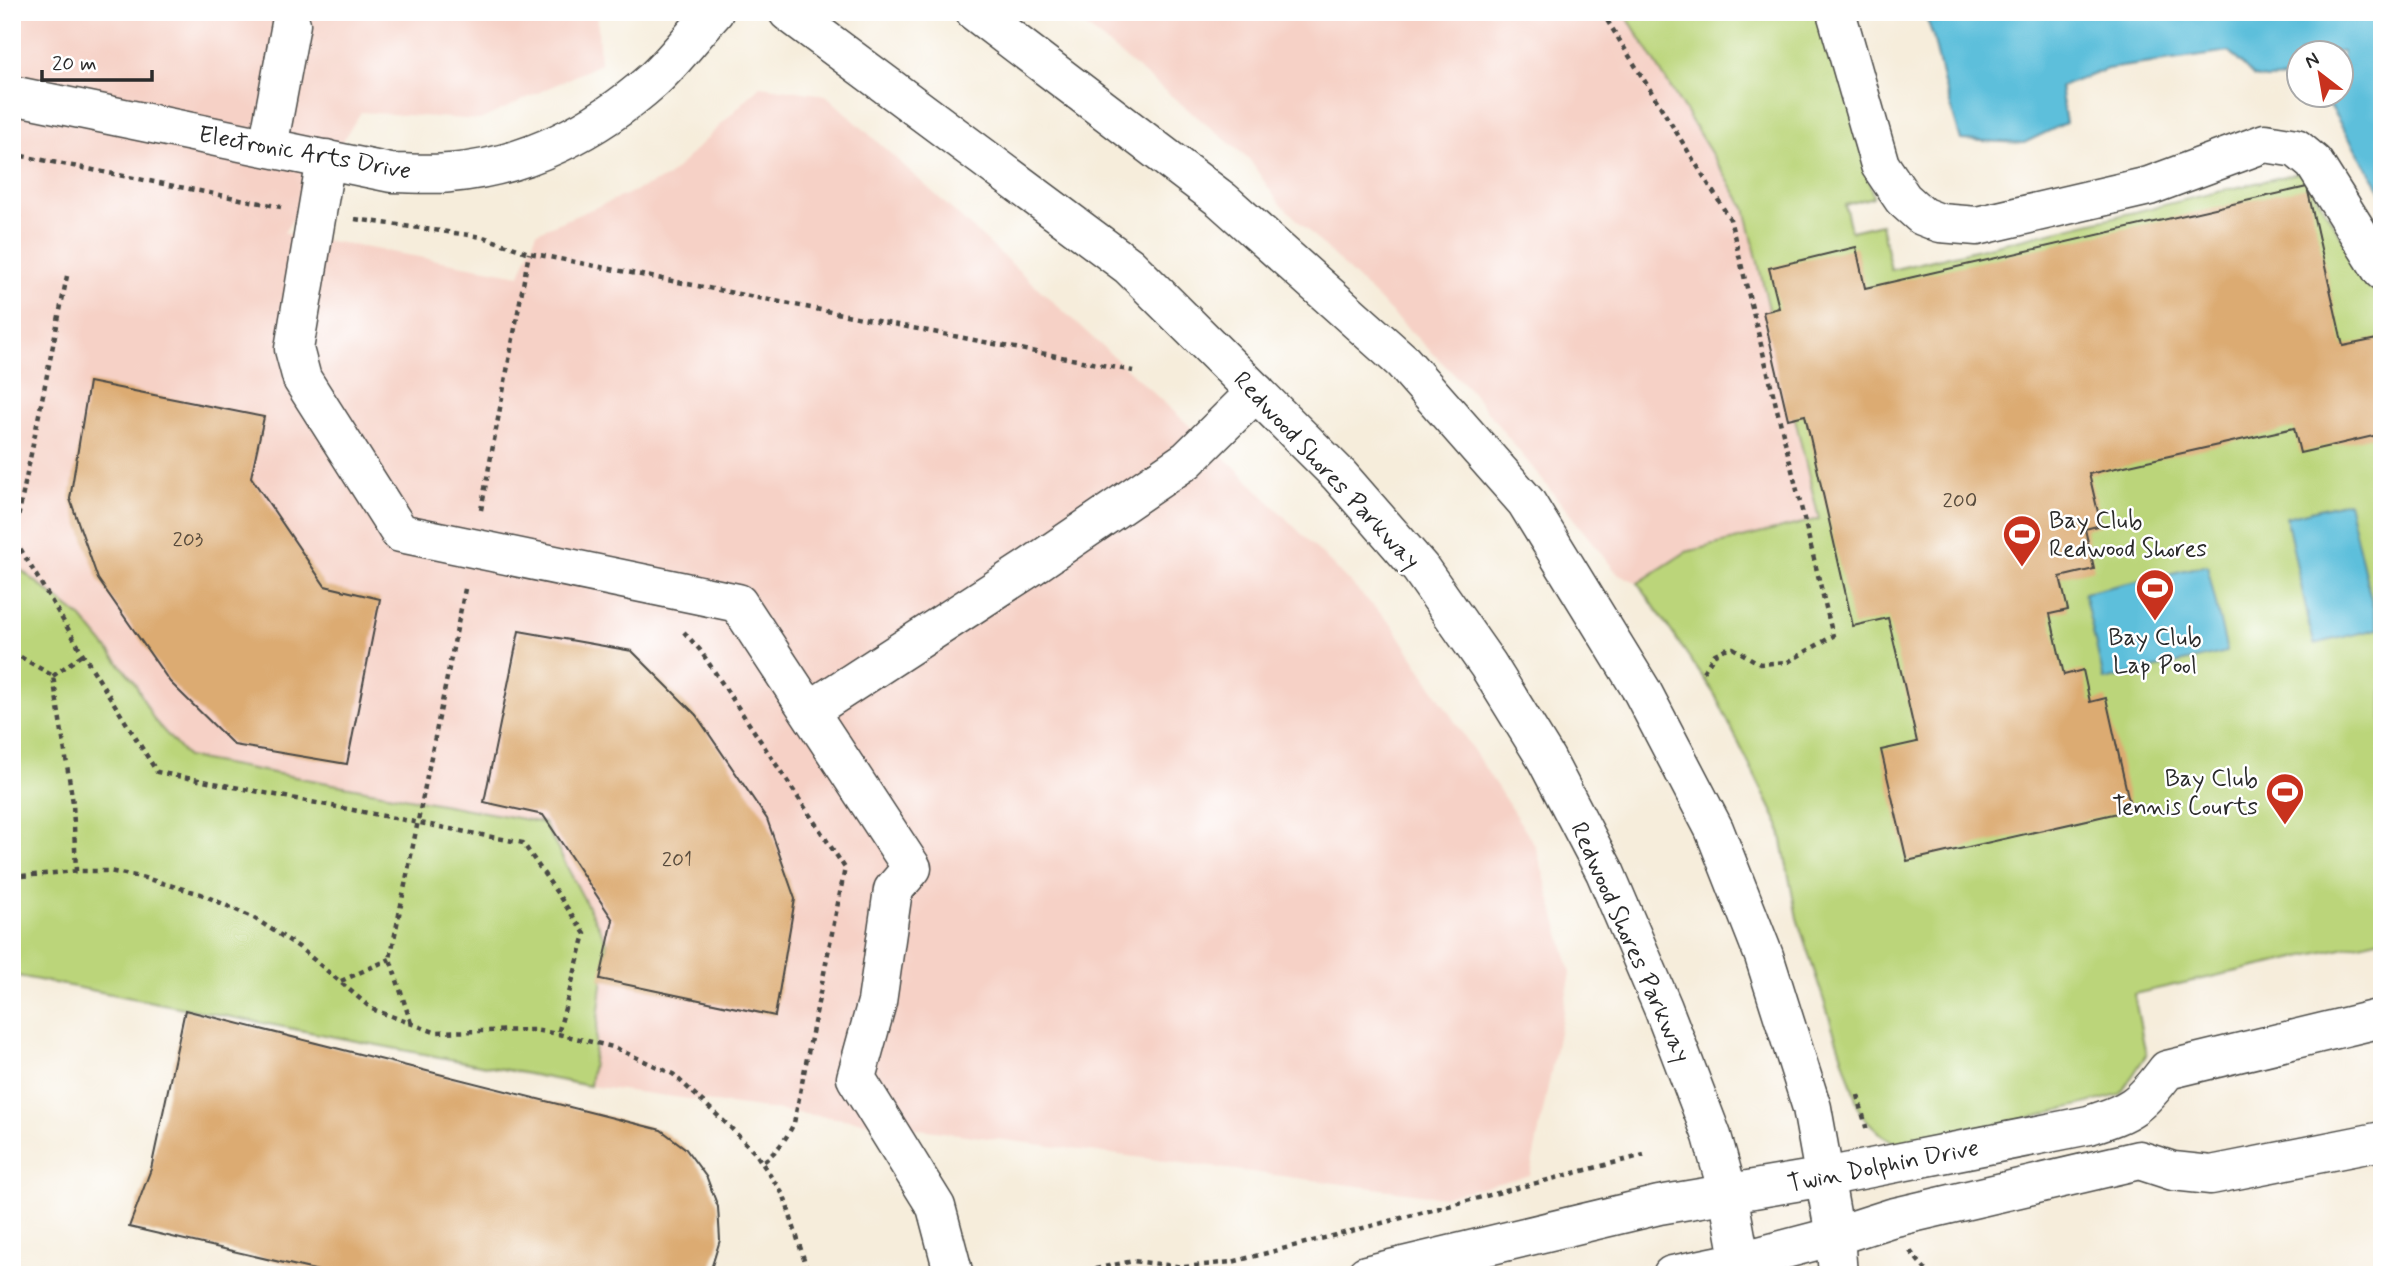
<svg xmlns="http://www.w3.org/2000/svg" width="2394" height="1287" font-family="Mynerve,sans-serif">
<rect width="100%" height="100%" fill="#fff"/>
<filter id="ink" filterUnits="userSpaceOnUse"><feTurbulence type="fractalNoise" baseFrequency=".0143" numOctaves="2"/><feDisplacementMap in="SourceGraphic" scale="14" xChannelSelector="R" yChannelSelector="G"/><feConvolveMatrix kernelMatrix="1 2 1 2 8 2 1 2 1" color-interpolation-filters="sRGB"/></filter>
<filter id="wash" filterUnits="userSpaceOnUse"><feTurbulence type="fractalNoise" baseFrequency=".00686" numOctaves="4" result="noise"/><feDisplacementMap in="SourceGraphic" scale="28" xChannelSelector="R" yChannelSelector="G"/><feGaussianBlur stdDeviation="1.57" result="paint"/><feColorMatrix in="noise" values="0 0 0 0 0 0 0 0 0 0 0 0 0 0 0 0 0 1.4 0 .05"/><feComposite in="paint" operator="in"/></filter>
<g filter="url(#wash)">
<rect width="100%" height="100%" fill="#f6eddb"/>
<path fill="#f6d1c6" d="M 12,12 L 597,12 L 600,64 L 480,120 L 361,112 L 284,233 L 520,275 L 537,232 L 668,177 L 760,86 L 826,95 L 1238,470 L 1393,626 L 1536,847 L 1571,973 L 1530,1175 L 1443,1197 L 590,1086 L 607,944 L 543,823 L 187,757 L 154,720 L 134,681 L 82,618 L 12,563 Z
M 1068,12 L 1624,12 L 1745,208 L 1819,519 L 1686,552 L 1638,583 L 1617,573 L 1470,390 L 1276,199 L 1249,159 Z"/>
<path fill="#bbd57a" stroke="#738052" stroke-width="2" d="M 1624,12 L 1827,12 L 1837,42 L 1873,197 L 1845,205 L 1851,231 L 1881,224 L 1891,270 L 2302,172 L 2382,304 L 2382,939 L 2134,994 L 2146,1055 L 2120,1095 L 1904,1149 L 1881,1134 L 1861,1115 L 1797,918 L 1779,825 L 1715,695 L 1638,583 L 1686,552 L 1819,519 L 1745,208 Z
M 12,563 L 82,618 L 134,681 L 154,720 L 187,757 L 544,823 L 607,943 L 590,1086 L 12,975 Z"/>
<path fill="#5dbfdb" stroke="#447583" stroke-width="2" d="M 1924,12 L 2382,12 L 2382,192 L 2330,107 L 2314,95 L 2342,94 L 2342,52 L 2300,52 L 2299,82 L 2294,78 L 2266,79 L 2254,77 L 2230,52 L 2107,69 L 2060,87 L 2066,123 L 2024,143 L 1961,140 L 1944,84 L 1933,36 Z
M 2348,502 L 2378,629 L 2314,644 L 2286,517 Z
M 2207,565 L 2227,652 L 2104,680 L 2084,593 Z"/>
<g id="blocks">
<path fill="#dcab72" d="M 2307,187 L 2343,346 L 2377,339 L 2382,358 L 2382,434 L 2300,453 L 2294,428 L 2089,474 L 2101,525 L 2085,529 L 2094,569 L 2060,577 L 2068,610 L 2050,614 L 2064,675 L 2083,670 L 2090,702 L 2106,698 L 2131,810 L 1907,861 L 1881,750 L 1917,742 L 1903,680 L 1888,618 L 1853,626 L 1805,415 L 1788,419 L 1763,312 L 1779,308 L 1769,268 L 1856,247 L 1865,288 Z
M 12,216 L 20,217 L 13,250 L 12,250 Z
M 89,382 L 264,417 L 251,477 L 325,586 L 380,599 L 347,764 L 234,745 L 170,682 L 98,579 L 70,499 Z
M 519,631 L 632,651 L 696,715 L 767,819 L 795,899 L 775,1016 L 600,979 L 613,920 L 543,815 L 484,802 Z
M 185,1010 L 661,1130 L 685,1148 L 707,1178 L 718,1207 L 720,1240 L 711,1269 L 707,1275 L 336,1275 L 129,1227 L 151,1169 Z"/>
</g>
</g>
<g filter="url(#ink)">
<use href="#blocks" fill-opacity="0" stroke="#494845" stroke-width="2"/>
<g fill="none" stroke-linecap="round" stroke-linejoin="round">
<g stroke="#494845" stroke-width="41">
<path id="minor" d="M 1836,12 L 1880,165 L 1903,199 L 1922,216 L 1940,223 L 1977,226 L 2149,186 L 2265,143 L 2296,148 L 2314,163 L 2382,271
M 12,95 L 391,173 C 410,173 431,175 450,173 C 526,167 597,130 653,80 C 675,60 694,34 714,12
M 268,147 L 291,24
M 326,159 L 294,349 L 302,379 L 400,533 L 738,603 L 912,868 L 893,890 L 877,1002 L 856,1078 L 936,1207 L 954,1275
M 809,711 L 1029,568 L 1187,460 L 1256,392
M 1825,1177 L 2089,1125 C 2131,1112 2140,1106 2167,1070 L 2382,1018
M 1835,1236 L 1891,1218 L 2139,1160 L 2173,1171 L 2211,1175 L 2382,1141"/>
</g>
<g stroke="#494845" stroke-width="41">
<path id="major" d="M 788,12 L 1129,266 L 1339,475 L 1420,568 L 1488,665 L 1546,759 L 1605,872 L 1663,1008 L 1712,1136 L 1728,1193 L 1743,1275
M 975,12 L 1222,200 L 1402,361 L 1526,502 L 1642,691 L 1714,829 L 1764,956 L 1812,1108 L 1835,1236 L 1838,1275
M 1366,1275 L 1659,1205 L 1825,1177
M 1672,1275 L 1740,1261 L 1835,1236"/>
</g>
<path stroke="#494845" stroke-width="4.5" stroke-dasharray="5 5" stroke-linecap="butt" d="M 1602,12 L 1730,219 L 1833,636 L 1788,662 L 1760,664 L 1733,648 L 1725,649 L 1715,654 L 1703,672
M 12,154 L 281,207
M 355,219 L 483,237 L 529,253 L 1133,371
M 67,276 L 14,538 L 83,654 L 157,772 L 523,843 L 585,934 L 558,1034
M 481,510 L 529,253
M 684,632 L 700,650 L 845,868 L 794,1123 C 786,1140 776,1152 762,1163
M 12,652 L 53,676 L 73,803 L 76,871
M 53,676 L 83,654
M 12,877 L 76,871 L 109,871 L 141,877 L 201,894 L 254,918 L 299,947 L 372,1009 L 434,1032 L 534,1030 L 558,1034 L 613,1047 L 673,1074 L 730,1127 L 756,1154 L 784,1196 L 809,1275
M 341,981 L 390,959
M 411,1023 L 390,959 L 466,584
M 1858,1095 L 1867,1131
M 1910,1251 L 1930,1275
M 1066,1275 L 1133,1261 L 1184,1267 L 1232,1262 L 1644,1155"/>
<use href="#minor" stroke="#fff" stroke-width="38"/>
<use href="#major" stroke="#fff" stroke-width="38"/>
</g>
</g>
<defs>
<g id="stadium-pin" transform="scale(2.0125)"><path d="M0 17L-7.5 6A9.5 9.5 0 1 1 7.5 6Z" fill="#c8321e" stroke="#fff"/><path d="M0-5a6.5 5 0 1 0 0 10a6.5 5 0 1 0 0-10ZM-3.5-1.8h7v3.6h-7Z" fill="#fff"/></g>
</defs>
<g fill-rule="evenodd">
<use href="#stadium-pin" x="2022" y="534"/>
<use href="#stadium-pin" x="2155" y="588"/>
<use href="#stadium-pin" x="2285" y="792"/>
</g>
<g text-anchor="middle" stroke-width="5" stroke-linejoin="round" paint-order="stroke">
<g font-size="21" fill="#574b3d">
<text x="1960" y="507">200</text>
<text x="188" y="546">203</text>
<text x="677" y="866">201</text>
</g>
<g font-size="24" fill="#2b2b2b" stroke="#fff">
<text transform="translate(305 152) rotate(10)" y="8">Electronic Arts Drive</text>
<text transform="translate(1327 470) rotate(47)" y="8">Redwood Shores Parkway</text>
<text transform="translate(1631 942) rotate(66)" y="8">Redwood Shores Parkway</text>
<text transform="translate(1883 1165) rotate(-11)" y="8">Twin Dolphin Drive</text>
</g>
<g font-size="24" fill="#2b2b2b" stroke="#fff" text-anchor="start">
<text x="2049" y="528">Bay Club<tspan x="2049" dy="28">Redwood Shores</tspan></text>
<text x="2155" y="645" text-anchor="middle">Bay Club<tspan x="2155" dy="28">Lap Pool</tspan></text>
<text x="2258" y="786" text-anchor="end">Bay Club<tspan x="2258" dy="28">Tennis Courts</tspan></text>
</g>
</g>
<rect width="2394" height="1287" fill="none" stroke="#fff" stroke-width="42"/>
<g transform="translate(2320 74) rotate(329)"><circle r="33" fill="#ffffff" stroke="#aaaaaa" stroke-width="2"/>
<path d="M0-5L12 26L0 18L-12 26Z" fill="#c8321e"/>
<text y="-10" font-size="19" font-weight="bold" text-anchor="middle" fill="#2b2b2b">N</text>
</g>
<path d="M42 70v10h110v-10" fill="none" stroke="#2b2b2b" stroke-width="3.5"/>
<text x="52" y="70" font-size="21" fill="#2b2b2b" stroke="#ffffff" stroke-width="5" paint-order="stroke">20 m</text>
</svg>
